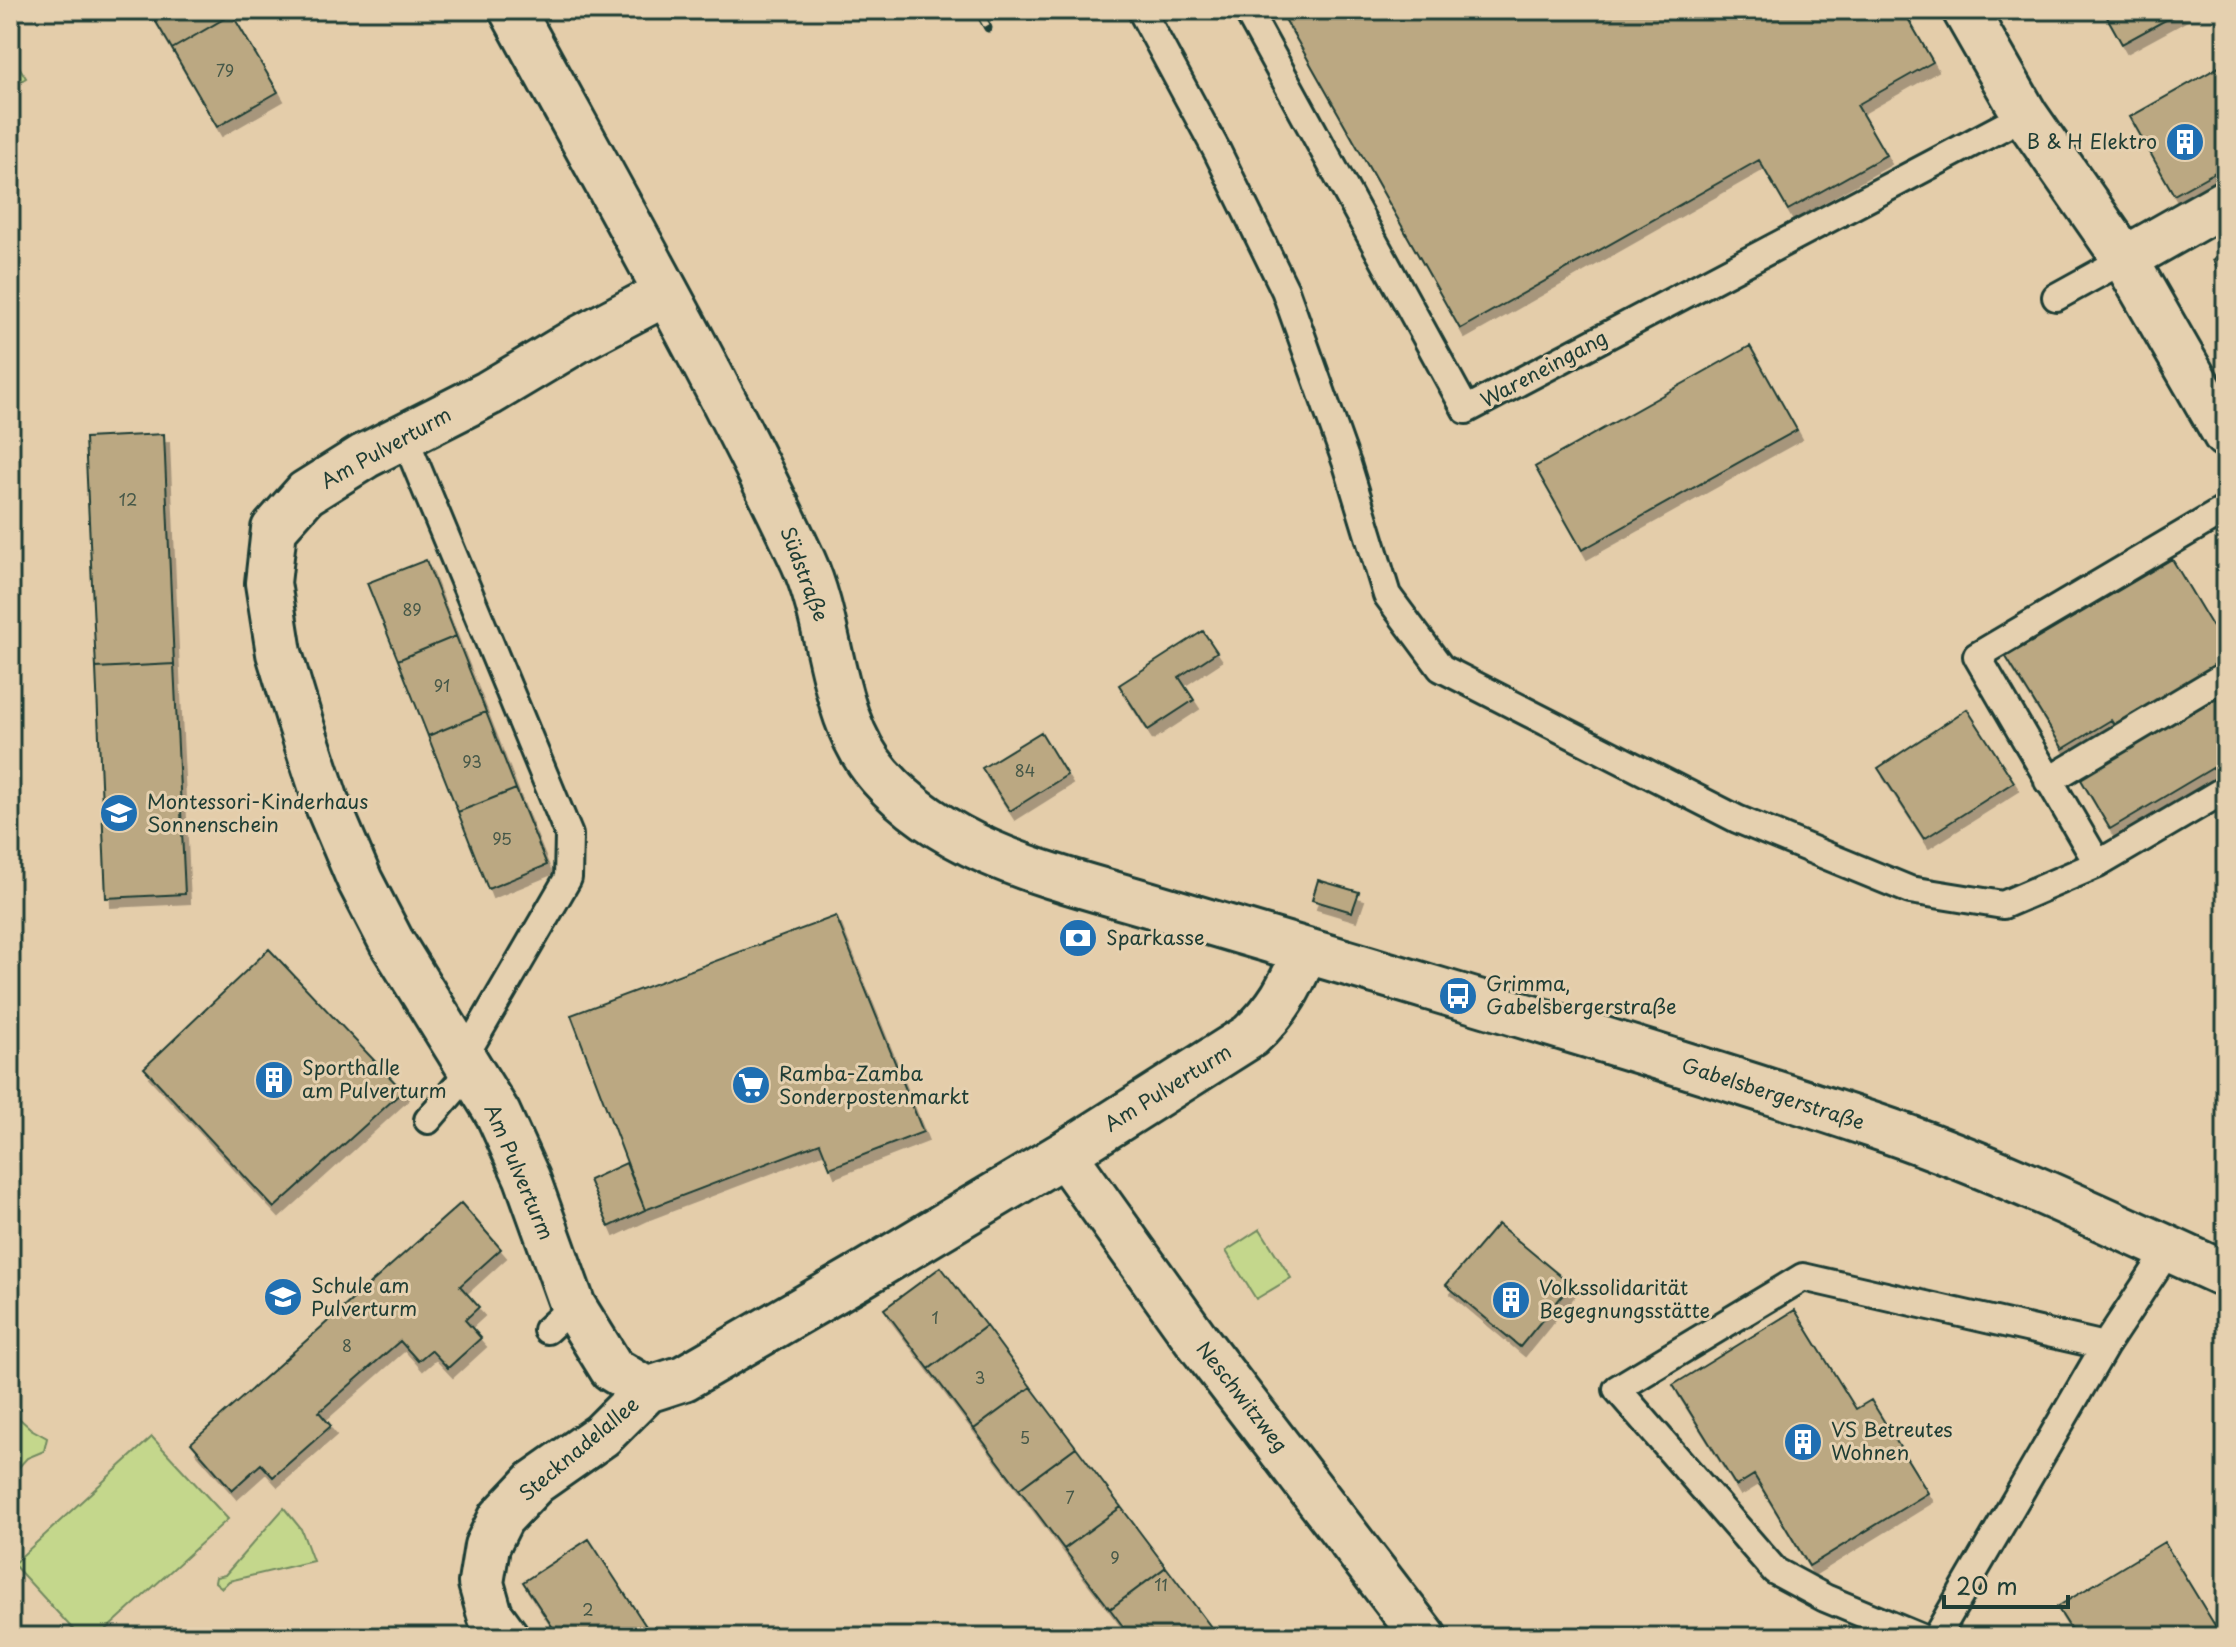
<svg xmlns="http://www.w3.org/2000/svg" width="2236" height="1647" font-family="'Playpen Sans',sans-serif">
<defs>
<filter id="shadow"><feDropShadow dx="5" dy="9" stdDeviation="0" flood-color="#0004"/></filter>
</defs>
<rect width="100%" height="100%" fill="#e4cdaa"/>
<filter id="ink" filterUnits="userSpaceOnUse"><feTurbulence type="fractalNoise" baseFrequency=".0125" numOctaves="2"/><feDisplacementMap in="SourceGraphic" scale="16" xChannelSelector="R" yChannelSelector="G"/><feConvolveMatrix kernelMatrix="1 2 1 2 8 2 1 2 1" color-interpolation-filters="sRGB"/></filter>
<g filter="url(#ink)">
<path fill="#c4d78c" stroke="#728a60" stroke-width="2" d="M 10,52 L 26,78 L 10,88 Z
M 1260,1229 L 1291,1278 L 1256,1299 L 1226,1251 Z
M 10,1410 L 31,1429 L 47,1438 L 44,1451 L 27,1458 L 10,1477 Z
M 152,1437 L 228,1519 L 98,1637 L 80,1637 L 13,1564 Z
M 284,1508 L 301,1529 L 313,1561 L 229,1581 L 222,1588 L 215,1582 L 216,1577 L 225,1575 Z"/>
<path fill="#bba882" stroke="#1f3d34" stroke-width="2" filter="url(#shadow)" d="M 149,10 L 230,10 L 232,14 L 172,49 Z
M 1280,10 L 1903,10 L 1933,62 L 1857,105 L 1886,155 L 1788,210 L 1759,160 L 1460,329 Z
M 2103,10 L 2184,10 L 2122,44 Z
M 232,14 L 278,92 L 217,127 L 172,49 Z
M 2226,63 L 2226,166 L 2174,195 L 2130,117 Z
M 2226,253 L 2226,284 L 2213,260 Z
M 1750,346 L 1797,430 L 1582,550 L 1535,467 Z
M 164,434 L 174,664 L 96,668 L 85,438 Z
M 2172,559 L 2226,649 L 2226,663 L 2116,728 L 2111,720 L 2063,749 L 2006,657 Z
M 426,560 L 456,636 L 398,660 L 367,583 Z
M 1203,631 L 1217,652 L 1179,677 L 1194,700 L 1148,730 L 1119,685 Z
M 456,636 L 486,712 L 428,736 L 398,660 Z
M 174,664 L 185,894 L 106,898 L 96,668 Z
M 2216,698 L 2226,715 L 2226,760 L 2110,829 L 2080,778 Z
M 1967,709 L 2014,782 L 1924,839 L 1878,768 Z
M 486,712 L 516,789 L 458,812 L 428,736 Z
M 1041,732 L 1067,775 L 1010,811 L 982,768 Z
M 516,789 L 547,865 L 488,889 L 458,812 Z
M 1318,880 L 1359,892 L 1352,912 L 1312,900 Z
M 836,916 L 923,1132 L 830,1168 L 820,1143 L 645,1210 L 571,1015 Z
M 269,949 L 403,1091 L 274,1208 L 144,1068 Z
M 626,1163 L 645,1210 L 609,1227 L 589,1180 Z
M 461,1203 L 501,1249 L 460,1286 L 479,1307 L 465,1320 L 481,1338 L 448,1368 L 431,1350 L 418,1361 L 400,1341 L 319,1412 L 331,1426 L 273,1477 L 261,1464 L 232,1490 L 191,1443 Z
M 1498,1224 L 1571,1285 L 1520,1347 L 1446,1285 Z
M 941,1267 L 986,1326 L 929,1369 L 884,1309 Z
M 1795,1310 L 1856,1409 L 1871,1400 L 1928,1493 L 1809,1566 L 1754,1475 L 1736,1486 L 1673,1385 Z
M 986,1326 L 1031,1387 L 974,1429 L 929,1369 Z
M 1031,1387 L 1076,1447 L 1019,1489 L 974,1429 Z
M 1076,1447 L 1121,1507 L 1064,1549 L 1019,1489 Z
M 1121,1507 L 1166,1567 L 1110,1609 L 1064,1549 Z
M 589,1539 L 653,1637 L 559,1637 L 523,1582 Z
M 2164,1542 L 2222,1637 L 2076,1637 L 2057,1607 Z
M 1166,1567 L 1211,1627 L 1198,1637 L 1131,1637 L 1110,1609 Z"/>
<g fill="none" stroke-linecap="round" stroke-linejoin="round">
<g stroke="#1f3d34" stroke-width="32">
<path id="service" d="M 1141,10 L 1217,151 L 1285,290 L 1347,464 L 1387,595 L 1441,668 L 1737,819 L 1910,890 L 2003,905 L 2098,864 L 2226,789
M 1247,10 L 1466,410 L 2025,115
M 2056,297 L 2125,259
M 404,436 L 569,835 L 568,878 L 464,1057
M 2048,781 L 2226,675
M 2098,864 L 1977,656 L 2226,509
M 428,1120 L 458,1085 L 470,1066
M 547,1330 L 573,1306
M 1919,1637 L 1825,1598 L 1775,1571 L 1617,1389 L 1803,1277 L 2105,1346
M 1936,1637 L 2105,1346 L 2169,1249"/>
</g>
<g stroke="#1f3d34" stroke-width="50">
<path id="minor" d="M 512,10 C 611,192 715,373 803,561 C 834,629 829,718 880,776 C 950,856 1061,878 1158,907 C 1228,928 1298,948 1368,969 C 1538,1020 1708,1070 1875,1126 C 1996,1167 2111,1223 2226,1275
M 1965,10 L 2025,115 L 2125,259 L 2226,435
M 2125,259 L 2226,202
M 1064,1154 L 1196,1339 L 1424,1637
M 647,1390 L 612,1369 L 573,1306 L 527,1178 L 498,1114 L 391,941 L 360,881 L 326,801 L 300,722 L 279,653 L 268,583 L 274,529 L 306,493 L 365,456 L 489,393 L 581,338 L 666,293
M 506,1637 L 490,1615 L 481,1583 L 487,1546 L 501,1518 L 535,1482 L 602,1435 L 647,1390 L 684,1378 L 860,1276 L 1064,1154 L 1250,1036 C 1280,1008 1289,988 1306,951"/>
</g>
<use href="#service" stroke="#e5d0af" stroke-width="26"/>
<use href="#minor" stroke="#e5d0af" stroke-width="44"/>
<g stroke="#1f3d34" stroke-width="9">
<path id="rail" d="M 978,10 L 988,28"/>
</g>
<use href="#rail" stroke="#e5d0af" stroke-width="6" stroke-dasharray="18" stroke-linecap="butt"/>
</g>
</g>
<defs>
<g id="building-disc" transform="scale(2)"><circle r="9.5" fill="#1f6fb2" stroke="#e5d0af"/><path d="M-4-6H4V6H1V3H-1V6H-4ZM-2.5-4.3h1.7v1.8h-1.7ZM.8-4.3h1.7v1.8H.8ZM-2.5-1h1.7V.8h-1.7ZM.8-1h1.7V.8H.8Z" fill="#fff"/></g>
<g id="school-disc" transform="scale(2)"><circle r="9.5" fill="#1f6fb2" stroke="#e5d0af"/><path d="M0-5L7-2L0 1L-7-2ZM-4 1L0 2.5L4 1V4Q0 6-4 4Z" fill="#fff"/></g>
<g id="bank-disc" transform="scale(2)"><circle r="9.5" fill="#1f6fb2" stroke="#e5d0af"/><path d="M-6-4H6V4H-6ZM0-2.3a2.3 2.3 0 1 0 0 4.6a2.3 2.3 0 1 0 0-4.6Z" fill="#fff"/></g>
<g id="bus-disc" transform="scale(2)"><circle r="9.5" fill="#1f6fb2" stroke="#e5d0af"/><path d="M-5-6H5V4H4V6H2V4H-2V6H-4V4H-5ZM-3.5-4V0h7V-4ZM-3.5 1.2v1.5H-2V1.2ZM2 1.2v1.5H3.5V1.2Z" fill="#fff"/></g>
<g id="supermarket-disc" transform="scale(2)"><circle r="9.5" fill="#1f6fb2" stroke="#e5d0af"/><path d="M-6-5.5h2.5l.6 2H6L4.5 2H-2.5L-4.4-4H-6ZM-1.5 3.2a1.3 1.3 0 1 0 .1 0ZM3 3.2a1.3 1.3 0 1 0 .1 0Z" fill="#fff"/></g>
</defs>
<g fill-rule="evenodd">
<use href="#building-disc" x="2185" y="142"/>
<use href="#school-disc" x="119" y="813"/>
<use href="#bank-disc" x="1078" y="938"/>
<use href="#bus-disc" x="1458" y="996"/>
<use href="#building-disc" x="274" y="1080"/>
<use href="#supermarket-disc" x="751" y="1085"/>
<use href="#school-disc" x="283" y="1297"/>
<use href="#building-disc" x="1511" y="1300"/>
<use href="#building-disc" x="1803" y="1442"/>
</g>
<g text-anchor="middle" stroke-width="6" stroke-linejoin="round" paint-order="stroke">
<g font-size="16" fill="#465848">
<text x="225" y="77">79</text>
<text x="128" y="506">12</text>
<text x="412" y="616">89</text>
<text x="442" y="692">91</text>
<text x="472" y="768">93</text>
<text x="1025" y="777">84</text>
<text x="502" y="845">95</text>
<text x="935" y="1324">1</text>
<text x="347" y="1352">8</text>
<text x="980" y="1384">3</text>
<text x="1025" y="1444">5</text>
<text x="1070" y="1504">7</text>
<text x="1115" y="1564">9</text>
<text x="1161" y="1591">11</text>
<text x="588" y="1616">2</text>
</g>
<g font-size="20" fill="#1f3d34" stroke="#e5d0af" text-anchor="start">
<text x="2157" y="149" text-anchor="end">B &amp; H Elektro</text>
<text x="147" y="809">Montessori-Kinderhaus<tspan x="147" dy="23">Sonnenschein</tspan></text>
<text x="1106" y="945">Sparkasse</text>
<text x="1486" y="991">Grimma,<tspan x="1486" dy="23">Gabelsbergerstraße</tspan></text>
<text x="302" y="1075">Sporthalle<tspan x="302" dy="23">am Pulverturm</tspan></text>
<text x="779" y="1081">Ramba-Zamba<tspan x="779" dy="23">Sonderpostenmarkt</tspan></text>
<text x="311" y="1293">Schule am<tspan x="311" dy="23">Pulverturm</tspan></text>
<text x="1539" y="1295">Volkssolidarität<tspan x="1539" dy="23">Begegnungsstätte</tspan></text>
<text x="1831" y="1437">VS Betreutes<tspan x="1831" dy="23">Wohnen</tspan></text>
</g>
<g font-size="20" fill="#1f3d34" stroke="#e5d0af">
<text transform="translate(1544 369) rotate(-28)" y="7">Wareneingang</text>
<text transform="translate(386 448) rotate(-29)" y="7">Am Pulverturm</text>
<text transform="translate(804 574) rotate(69)" y="7">Südstraße</text>
<text transform="translate(1168 1088) rotate(-32)" y="7">Am Pulverturm</text>
<text transform="translate(1773 1094) rotate(18)" y="7">Gabelsbergerstraße</text>
<text transform="translate(519 1172) rotate(67)" y="7">Am Pulverturm</text>
<text transform="translate(1242 1397) rotate(52)" y="7">Neschwitzweg</text>
<text transform="translate(579 1449) rotate(-40)" y="7">Stecknadelallee</text>
</g>
</g>
<rect width="2236" height="1647" fill="none" stroke="#e5d0af" stroke-width="40"/>
<rect x="20" y="20" width="2196" height="1607" fill="none" stroke="#1f3d34" stroke-width="3" filter="url(#ink)"/>
<path d="M1944 1595v12h124v-12" fill="none" stroke="#1f3d34" stroke-width="4"/>
<text x="1956" y="1595" font-size="24" fill="#1f3d34" stroke="#e5d0af" stroke-width="6" paint-order="stroke">20 m</text>
</svg>
